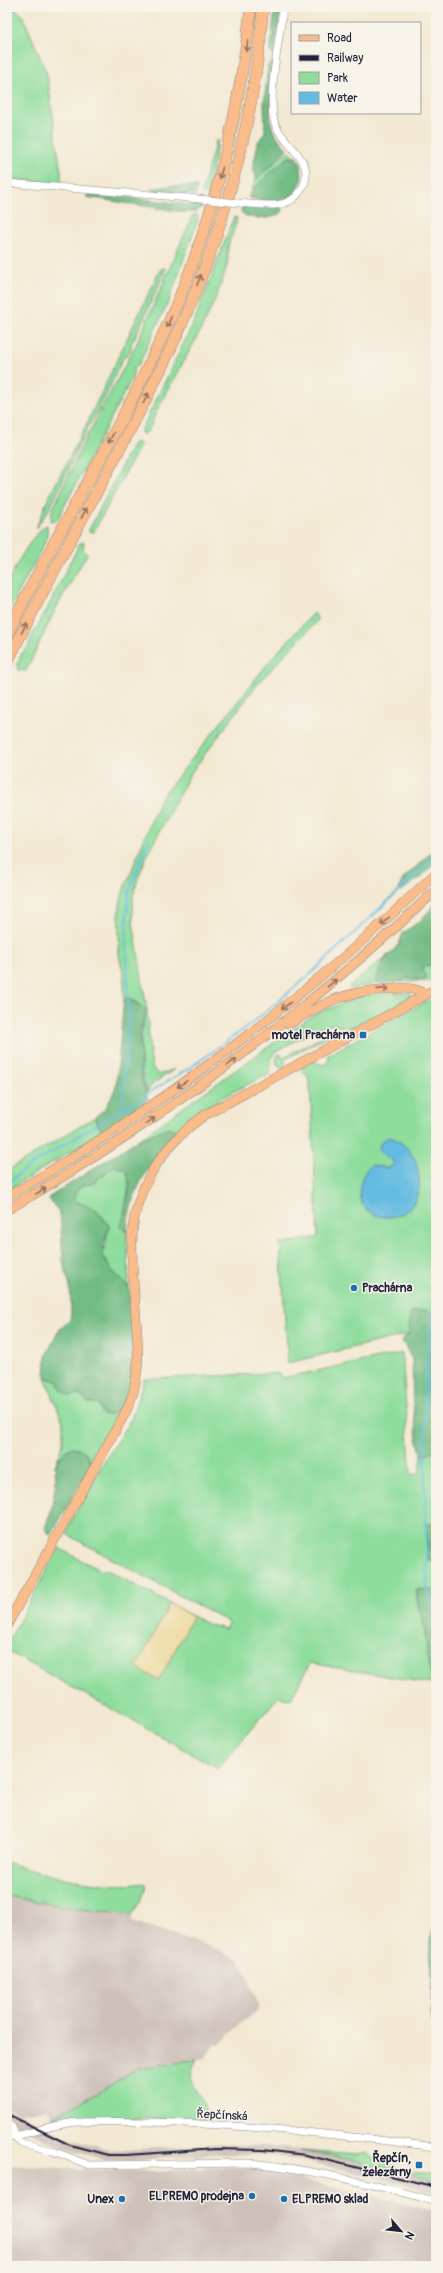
<svg xmlns="http://www.w3.org/2000/svg" width="443" height="2273" font-family="Pangolin,sans-serif">
<rect width="100%" height="100%" fill="#f7f3e8"/>
<filter id="ink" filterUnits="userSpaceOnUse"><feTurbulence type="fractalNoise" baseFrequency=".025" numOctaves="2"/><feDisplacementMap in="SourceGraphic" scale="8" xChannelSelector="R" yChannelSelector="G"/><feConvolveMatrix kernelMatrix="1 2 1 2 8 2 1 2 1" color-interpolation-filters="sRGB"/></filter>
<filter id="wash" filterUnits="userSpaceOnUse"><feTurbulence type="fractalNoise" baseFrequency=".012" numOctaves="4" result="noise"/><feDisplacementMap in="SourceGraphic" scale="16" xChannelSelector="R" yChannelSelector="G"/><feGaussianBlur stdDeviation="0.9" result="paint"/><feColorMatrix in="noise" values="0 0 0 0 0 0 0 0 0 0 0 0 0 0 0 0 0 1.4 0 .05"/><feComposite in="paint" operator="in"/></filter>
<g filter="url(#wash)">
<rect width="100%" height="100%" fill="#f3e9d3"/>
<path fill="#cec1ba" d="M 7,1896 L 78,1909 L 133,1915 L 132,1921 L 215,1948 L 240,1960 L 260,2007 L 256,2013 L 239,2024 L 220,2044 L 214,2045 L 205,2058 L 149,2068 L 139,2067 L 98,2093 L 52,2117 L 47,2108 L 42,2110 L 18,2113 L 7,2107 Z
M 7,2108 L 72,2140 L 109,2149 L 126,2150 L 215,2144 L 284,2147 L 338,2157 L 436,2181 L 436,2192 L 305,2161 L 262,2155 L 216,2154 L 126,2161 L 108,2160 L 68,2150 L 34,2134 L 7,2120 Z
M 7,2165 L 138,2172 L 222,2167 L 247,2168 L 436,2210 L 436,2266 L 7,2266 Z"/>
<path fill="#8edd9c" stroke="#58806c" d="M 12,9 L 18,11 L 23,16 L 47,74 L 61,172 L 61,183 L 7,179 L 7,12 Z
M 218,140 L 209,189 L 207,194 L 202,194 L 201,193 L 216,141 Z
M 287,152 L 293,153 L 298,158 L 289,157 L 252,191 L 256,177 L 257,178 Z
M 193,215 L 197,215 L 198,219 L 170,298 L 145,351 L 139,364 L 133,370 L 133,376 L 57,520 L 51,521 L 52,511 L 86,438 L 136,345 Z
M 234,217 L 237,218 C 236,229 230,237 228,247 C 227,253 229,258 227,265 C 213,317 181,363 157,410 C 153,417 151,434 142,434 L 141,431 L 193,324 Z
M 164,268 L 165,268 L 164,273 L 135,337 L 131,343 L 131,350 L 122,360 L 99,410 L 89,425 L 50,508 L 36,528 L 48,499 L 86,425 L 160,270 Z
M 134,442 L 140,444 L 139,448 L 93,533 L 89,532 L 89,530 Z
M 47,525 L 47,536 L 45,542 L 7,615 C 7,606 5,595 7,587 C 11,572 34,531 47,525 Z
M 84,542 L 83,550 L 87,554 L 56,608 L 26,671 L 18,670 L 17,664 L 22,653 L 28,648 L 32,635 L 46,611 L 80,543 Z
M 314,613 L 318,620 L 259,682 L 190,774 L 147,855 L 138,878 L 133,896 L 133,921 L 147,1010 L 150,1053 L 152,1067 L 158,1075 L 175,1069 L 152,1084 L 147,1092 C 138,1065 139,1037 147,1010 L 129,998 L 124,999 L 124,974 L 119,956 L 119,910 L 122,895 L 160,799 L 274,656 Z
M 389,954 L 382,963 L 376,980 L 377,983 L 351,989 L 349,987 Z
M 433,964 L 436,966 L 436,981 L 399,982 L 406,978 L 421,980 L 423,967 Z
M 378,993 L 410,993 L 411,995 L 409,999 L 356,1028 L 330,1025 L 320,1027 L 275,1052 L 271,1060 L 270,1074 C 236,1090 204,1104 177,1131 L 168,1127 L 136,1141 L 313,1015 L 359,997 Z
M 436,996 L 436,1261 L 433,1280 L 436,1278 L 436,1322 L 429,1311 L 410,1313 L 409,1334 L 288,1363 L 280,1244 L 318,1237 L 310,1085 L 306,1073 L 303,1073 L 302,1066 L 314,1061 L 323,1065 L 329,1061 L 328,1055 Z
M 332,1030 L 339,1031 L 340,1036 L 336,1038 L 333,1033 L 284,1060 L 286,1066 L 283,1067 L 278,1066 L 276,1061 L 278,1055 L 281,1054 L 282,1058 L 322,1037 L 324,1033 L 332,1032 Z
M 95,1117 L 102,1132 L 7,1191 L 7,1171 Z
M 114,1166 L 126,1170 L 129,1178 L 124,1230 L 127,1232 L 129,1287 L 110,1268 L 103,1255 L 109,1226 C 100,1211 90,1207 75,1201 L 75,1193 L 82,1185 L 91,1184 Z
M 402,1353 L 411,1475 L 419,1474 L 422,1456 L 429,1454 L 436,1448 L 436,1524 L 427,1524 L 429,1561 L 436,1561 L 436,1590 L 417,1590 L 417,1602 L 423,1621 L 432,1684 L 310,1663 L 291,1699 L 278,1697 L 218,1768 L 7,1651 L 7,1644 L 59,1548 L 101,1571 L 107,1570 L 209,1625 L 225,1629 L 229,1622 L 68,1535 L 66,1531 L 97,1474 L 132,1417 L 144,1379 L 279,1373 L 283,1378 Z
M 45,1377 L 57,1381 L 61,1390 L 80,1395 L 88,1403 L 98,1403 L 100,1407 L 117,1413 L 121,1410 L 91,1464 L 88,1455 L 60,1456 L 55,1466 L 63,1443 L 63,1422 Z
M 7,1862 C 41,1875 109,1890 145,1883 L 147,1885 L 133,1915 L 78,1909 L 7,1896 Z
M 197,2059 C 186,2080 193,2080 201,2098 C 205,2105 206,2112 206,2120 L 52,2117 L 98,2093 L 139,2067 L 149,2068 Z
M 300,2151 L 358,2155 L 367,2153 C 385,2166 414,2176 436,2172 L 436,2181 L 352,2160 Z"/>
<path fill="#72bc84" stroke="#4a6f60" d="M 275,7 L 281,7 L 274,55 L 270,52 Z
M 273,62 L 270,121 L 274,133 L 287,149 L 257,179 L 253,168 L 258,142 L 265,132 L 264,104 L 268,65 Z
M 289,157 L 300,161 C 309,200 281,205 249,198 C 247,191 281,163 289,157 Z
M 171,186 L 197,186 L 196,195 L 155,192 L 151,189 Z
M 89,193 L 201,206 L 201,208 L 196,212 L 184,212 L 86,197 Z
M 242,207 L 282,208 L 283,211 C 276,220 249,221 241,212 Z
M 436,848 L 436,862 L 422,876 L 401,891 L 399,888 L 403,879 Z
M 436,903 L 436,966 L 433,964 L 423,967 L 423,972 L 426,976 L 424,980 L 406,978 L 399,982 L 377,983 L 376,980 L 382,963 L 399,944 L 403,933 L 420,921 Z
M 128,998 L 147,1010 L 140,1032 L 141,1075 L 148,1100 L 102,1132 L 95,1117 L 106,1108 L 116,1087 L 124,999 Z
M 168,1127 L 177,1131 C 152,1158 128,1194 127,1232 L 121,1227 L 130,1186 L 126,1170 L 114,1166 L 91,1184 L 82,1185 L 75,1193 L 75,1201 L 96,1209 L 109,1226 C 108,1233 105,1238 103,1245 C 99,1261 118,1277 129,1287 L 134,1367 L 131,1388 L 121,1410 L 108,1415 L 102,1414 L 98,1403 L 88,1403 L 80,1394 L 69,1396 L 61,1390 L 57,1381 L 45,1377 L 46,1356 L 58,1331 L 70,1320 L 71,1312 L 70,1287 L 63,1261 L 60,1213 L 48,1198 L 136,1141 Z
M 426,1310 L 429,1311 L 436,1322 L 436,1448 L 429,1454 L 422,1456 L 417,1438 L 413,1404 L 412,1359 L 402,1340 L 409,1334 L 410,1313 Z
M 73,1447 C 85,1450 88,1453 91,1464 L 53,1532 L 50,1535 L 45,1528 L 51,1511 L 56,1482 L 55,1466 L 65,1451 Z
M 426,1524 L 436,1524 L 436,1561 L 429,1561 Z
M 417,1590 L 436,1590 L 436,1681 C 425,1672 427,1635 423,1621 C 420,1610 417,1601 417,1590 Z
M 436,1908 L 436,2039 L 431,2016 L 432,1977 L 429,1954 Z"/>
<path fill="#eeda9e" stroke="#887e6c" d="M 170,1603 L 193,1617 L 159,1680 L 136,1668 Z"/>
<path fill="#64bbe1" stroke="#436e8e" d="M 388,1137 C 400,1139 412,1151 416,1163 C 436,1231 352,1230 360,1187 C 362,1179 364,1171 371,1165 L 388,1168 L 393,1165 L 393,1161 L 379,1151 L 380,1144 Z"/>
<g fill="none" stroke-linecap="round" stroke-linejoin="round">
<path stroke="#64bbe1" stroke-width="2" d="M 122,1109 L 129,1020 L 126,931 L 129,891 L 149,839
M 7,1183 L 31,1165 L 191,1067 L 251,1024 L 306,978 L 436,856
M 436,1288 C 421,1368 425,1450 426,1530 C 427,1552 423,1595 436,1613"/>
</g>
</g>
<g filter="url(#ink)">
<g fill="none" stroke-linecap="round" stroke-linejoin="round">
<g stroke="#8a8687" stroke-width="8">
<path id="minor" d="M 7,183 L 189,198
M 249,204 C 269,205 290,209 301,190 C 321,158 276,144 273,116 C 269,84 280,40 283,7
M 7,2123 L 12,2127 L 17,2139 L 22,2143 L 53,2151 L 89,2165 L 250,2163 C 313,2169 374,2185 436,2201
M 7,2137 C 31,2135 53,2123 78,2122 C 198,2119 318,2132 436,2147"/>
</g>
<g stroke="#8a8687" stroke-width="10">
<path id="major" d="M 289,1024 C 327,1001 343,992 388,989 C 403,988 413,987 427,994
M 7,1197 C 163,1106 306,998 436,873
M 7,1210 C 162,1120 306,1013 436,890
M 7,1625 L 124,1415 C 141,1384 139,1352 136,1318 C 134,1288 130,1256 133,1226 C 139,1181 168,1140 205,1115 L 436,989"/>
</g>
<g stroke="#8a8687" stroke-width="12">
<path id="highway" d="M 7,635 C 57,530 120,432 167,326 C 213,225 239,117 251,7
M 7,663 C 60,552 125,448 176,337 C 223,234 255,120 263,7"/>
</g>
<use href="#minor" stroke="#fff" stroke-width="7"/>
<use href="#major" stroke="#f9bc8a" stroke-width="9"/>
<use href="#highway" stroke="#f9bc8a" stroke-width="11"/>
<path stroke="#22223b" stroke-width="2" d="M 7,2114 L 70,2145 L 108,2155 L 126,2155 L 216,2149 L 262,2150 L 306,2155 L 436,2187"/>
<g stroke="#8a8687" stroke-width="8" stroke-linecap="butt">
<path id="minor-bridge" d="M 189,198 L 249,204"/>
</g>
<use href="#minor-bridge" stroke="#fff" stroke-width="7"/>
</g>
<defs><path id="oneway-shaft" d="M-6 0H5M1.5-3L5.5 0L1.5 3" fill="none" stroke-width="1.6" stroke-linecap="round" stroke-linejoin="round"/></defs>
<g stroke="#8e6f62">
<use href="#oneway-shaft" transform="translate(247 46) rotate(97)"/>
<use href="#oneway-shaft" transform="translate(221 173) rotate(105)"/>
<use href="#oneway-shaft" transform="translate(199 280) rotate(-69)"/>
<use href="#oneway-shaft" transform="translate(169 322) rotate(113)"/>
<use href="#oneway-shaft" transform="translate(146 398) rotate(-63)"/>
<use href="#oneway-shaft" transform="translate(111 438) rotate(118)"/>
<use href="#oneway-shaft" transform="translate(84 513) rotate(-62)"/>
<use href="#oneway-shaft" transform="translate(24 628) rotate(-63)"/>
<use href="#oneway-shaft" transform="translate(385 921) rotate(138)"/>
<use href="#oneway-shaft" transform="translate(332 983) rotate(-40)"/>
<use href="#oneway-shaft" transform="translate(383 989) rotate(-4)"/>
<use href="#oneway-shaft" transform="translate(286 1006) rotate(141)"/>
<use href="#oneway-shaft" transform="translate(232 1062) rotate(-37)"/>
<use href="#oneway-shaft" transform="translate(182 1084) rotate(145)"/>
<use href="#oneway-shaft" transform="translate(150 1121) rotate(-34)"/>
<use href="#oneway-shaft" transform="translate(41 1191) rotate(-30)"/>
</g>
</g>
<g fill="#1f6fb2" stroke="#f7f3e8" stroke-width="1.5">
<rect x="359" y="1031" width="8" height="8" rx="2"/>
<circle cx="354" cy="1288" r="4"/>
<rect x="415" y="2161" width="8" height="8" rx="2"/>
<circle cx="252" cy="2196" r="4"/>
<circle cx="122" cy="2199" r="4"/>
<circle cx="284" cy="2199" r="4"/>
</g>
<g text-anchor="middle" stroke-width="3" stroke-linejoin="round" paint-order="stroke">
<g font-size="12" font-weight="bold" fill="#22223b" stroke="#f7f3e8" text-anchor="end">
<text x="355" y="1039">motel Prachárna</text>
<text x="362" y="1292" text-anchor="start">Prachárna</text>
<text x="411" y="2162">Řepčín,<tspan x="411" dy="14">železárny</tspan></text>
<text x="244" y="2200">ELPREMO prodejna</text>
<text x="114" y="2203">Unex</text>
<text x="292" y="2203" text-anchor="start">ELPREMO sklad</text>
</g>
<g font-size="12" fill="#22223b" stroke="#f7f3e8">
<text transform="translate(222 2115) rotate(3)" y="4">Řepčínská</text>
</g>
</g>
<rect width="443" height="2273" fill="none" stroke="#f7f3e8" stroke-width="24"/>
<rect x="291" y="22" width="130" height="92" fill="#f7f3e8" stroke="#a29fa3"/>
<rect x="299" y="35" width="20" height="6" fill="#f9bc8a" stroke="#a29fa3"/>
<text x="327" y="42" font-size="12" fill="#22223b">Road</text>
<rect x="299" y="55" width="20" height="6" fill="#22223b" stroke="#a29fa3"/>
<text x="327" y="62" font-size="12" fill="#22223b">Railway</text>
<rect x="299" y="72" width="20" height="12" fill="#8edd9c" stroke="#a29fa3"/>
<text x="327" y="82" font-size="12" fill="#22223b">Park</text>
<rect x="299" y="92" width="20" height="12" fill="#64bbe1" stroke="#a29fa3"/>
<text x="327" y="102" font-size="12" fill="#22223b">Water</text>
<g transform="translate(401 2231) rotate(118)" stroke="#f7f3e8" stroke-width="3" paint-order="stroke">
<path d="M0-3L7 15L0 10L-7 15Z" fill="#22223b"/>
<text y="-6" font-size="11" font-weight="bold" text-anchor="middle" fill="#22223b">N</text>
</g>
</svg>
